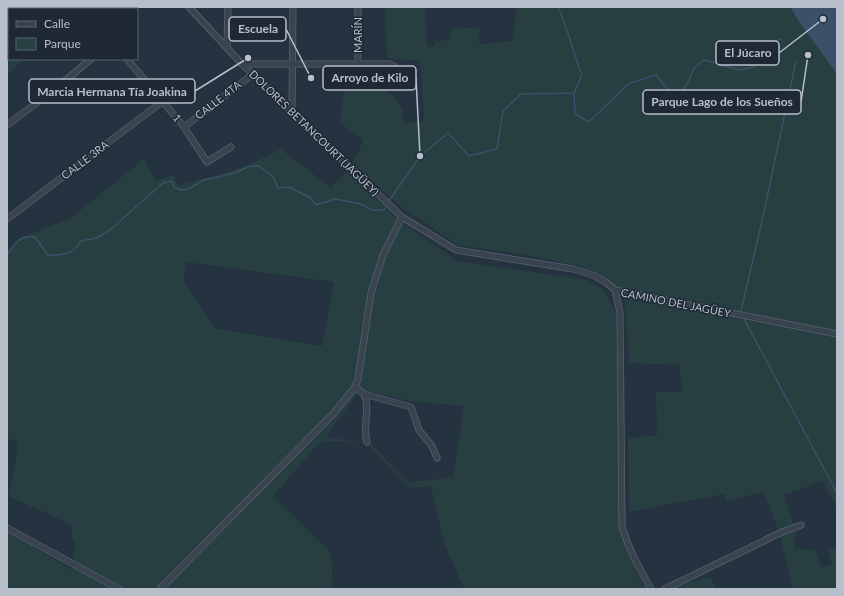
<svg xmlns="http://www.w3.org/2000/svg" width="844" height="596" font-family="Lato,sans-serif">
<rect width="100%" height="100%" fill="#253240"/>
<path fill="#273f41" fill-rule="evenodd" d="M 385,7 L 425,7 L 427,47 L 434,46 L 435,41 L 450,40 L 450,29 L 480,27 L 479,44 L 512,41 L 517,7 L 790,7 L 802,26 L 837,74 L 837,508 L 823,481 L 784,495 L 796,532 L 794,548 L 814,550 L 822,567 L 832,564 L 828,551 L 837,547 L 837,589 L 793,589 L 778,530 L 764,492 L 727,501 L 724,494 L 629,512 L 628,438 L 657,435 L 656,392 L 683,392 L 679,365 L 629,363 L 625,303 L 621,290 L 594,271 L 574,265 L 521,254 L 458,245 L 401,207 L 352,163 L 364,140 L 340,123 L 347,66 L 381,67 L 384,86 L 402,108 L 404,123 L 423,121 L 424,117 L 420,61 L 387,58 L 386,45 Z
M 9,37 L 9,59 L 25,59 L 7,74 L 7,38 Z
M 281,149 L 331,188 L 347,171 L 402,223 L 458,261 L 587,280 L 604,290 L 618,316 L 618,380 L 620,526 L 637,574 L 645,589 L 464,589 L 444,543 L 431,486 L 410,488 L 368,444 L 343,441 L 320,442 L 273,496 L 331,553 L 333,589 L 7,589 L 7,531 L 72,570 L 75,544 L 71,538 L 72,525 L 8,496 L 15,465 L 18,442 L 7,438 L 7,252 L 8,252 L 20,238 L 71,218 L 144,159 L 156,181 L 173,175 L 178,185 L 214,176 L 249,165 ZM 186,262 L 334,282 L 322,346 L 214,328 L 184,281 ZM 361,389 L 409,401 L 464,406 L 453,477 L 408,483 L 371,444 L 326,437 Z
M 710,577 L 716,589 L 679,589 L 678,586 Z"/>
<path fill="#3b5069" d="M 790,7 L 837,7 L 837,74 L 802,26 Z"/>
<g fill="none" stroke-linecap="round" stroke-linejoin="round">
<path stroke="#3b5069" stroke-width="1.5" d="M 558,7 C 568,29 573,52 582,75 L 574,93
M 389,201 L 420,156 L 448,133 L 469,156 L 497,149 L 503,111 L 521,94 L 574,93 L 575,114 L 589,122 L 628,84 L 656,75 L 671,93 L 681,92 L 688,82 L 694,68 L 704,60 L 740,70 L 754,67 L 756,47 L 781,39
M 7,255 L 8,253 C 16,243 21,234 35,237 L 48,255 C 62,256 74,254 81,241 L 97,238 L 110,230 L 163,183 L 172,181 L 174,187 L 181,190 L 188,189 L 204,180 L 235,173 L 250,166 L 259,166 L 273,177 L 278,188 L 289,187 L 311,198 L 316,205 L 335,199 L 361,204 L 372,210 L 384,210 L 387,205
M 742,313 L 741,311 L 762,221 L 796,61
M 743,317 L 837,493"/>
<g stroke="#57626d" stroke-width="7">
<path id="minor" d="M 82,7 L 84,9
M 189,7 L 242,64 L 402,217 L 456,250 L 573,269 L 593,275 L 607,283 L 615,290 L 837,334
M 227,47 L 228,7
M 127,59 L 184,127 L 207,162 L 231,147
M 358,63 L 358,7
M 242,64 L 390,64 L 395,67 L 400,83
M 292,110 L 293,7
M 7,125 L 54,90 L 91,59
M 184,127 L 253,74
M 7,219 L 163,101
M 615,290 L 620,312 L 622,527 C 629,550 639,568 651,589
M 355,387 L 364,394 L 411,407 L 419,430 L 432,446 L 437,458
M 364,394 C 371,410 362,427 367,442
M 7,528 L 119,589
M 160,589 L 333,414 L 355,387 L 358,379 L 371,293 L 383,255 L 402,217
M 665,589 L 780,533 L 801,525"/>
</g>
<use href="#minor" stroke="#394450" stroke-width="5.5"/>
</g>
<g text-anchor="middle" stroke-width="3" stroke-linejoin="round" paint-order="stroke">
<g font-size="11" fill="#b6bfca" stroke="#1e2935">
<text transform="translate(358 35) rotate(-90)" y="4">MARÍN</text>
<text transform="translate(218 100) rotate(-38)" y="4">CALLE 4TA</text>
<text transform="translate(177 118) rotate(51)" y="4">1</text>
<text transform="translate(314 133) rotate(44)" y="4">DOLORES BETANCOURT (JAGÜEY)</text>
<text transform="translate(85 160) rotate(-37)" y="4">CALLE 3RA</text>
<text transform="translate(676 303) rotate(11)" y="4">CAMINO DEL JAGÜEY</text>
</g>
</g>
<path fill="none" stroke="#b6bfca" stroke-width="1.5" d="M311 78L286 29M823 19L779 53M420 156L416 78M248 58L195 91M808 55L801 102"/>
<g fill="#b6bfca" stroke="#1e2935" stroke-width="1.5">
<circle cx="311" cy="78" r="4"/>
<circle cx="823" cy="19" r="4"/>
<circle cx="420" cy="156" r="4"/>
<circle cx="248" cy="58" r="4"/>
<circle cx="808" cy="55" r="4"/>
</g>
<g fill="#1e2935" stroke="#b6bfca" stroke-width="1.5">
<rect x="229" y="17" width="57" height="24" rx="4"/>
<rect x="716" y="41" width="63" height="24" rx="4"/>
<rect x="323" y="66" width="93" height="24" rx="4"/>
<rect x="29" y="79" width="166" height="24" rx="4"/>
<rect x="643" y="90" width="158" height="24" rx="4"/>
</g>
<g font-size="12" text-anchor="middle" font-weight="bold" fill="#b6bfca">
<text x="258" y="33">Escuela</text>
<text x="748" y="57">El Júcaro</text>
<text x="370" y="82">Arroyo de Kilo</text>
<text x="112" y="96">Marcia Hermana Tía Joakina</text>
<text x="722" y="106">Parque Lago de los Sueños</text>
</g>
<rect width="844" height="596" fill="none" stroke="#b6bfca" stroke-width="16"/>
<rect x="8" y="8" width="130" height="52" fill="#1e2935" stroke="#5b6571"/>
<rect x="16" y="21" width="20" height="6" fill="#394450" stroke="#5b6571"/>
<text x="44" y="28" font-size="12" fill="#b6bfca">Calle</text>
<rect x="16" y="38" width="20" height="12" fill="#273f41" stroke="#5b6571"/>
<text x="44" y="48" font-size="12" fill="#b6bfca">Parque</text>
</svg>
